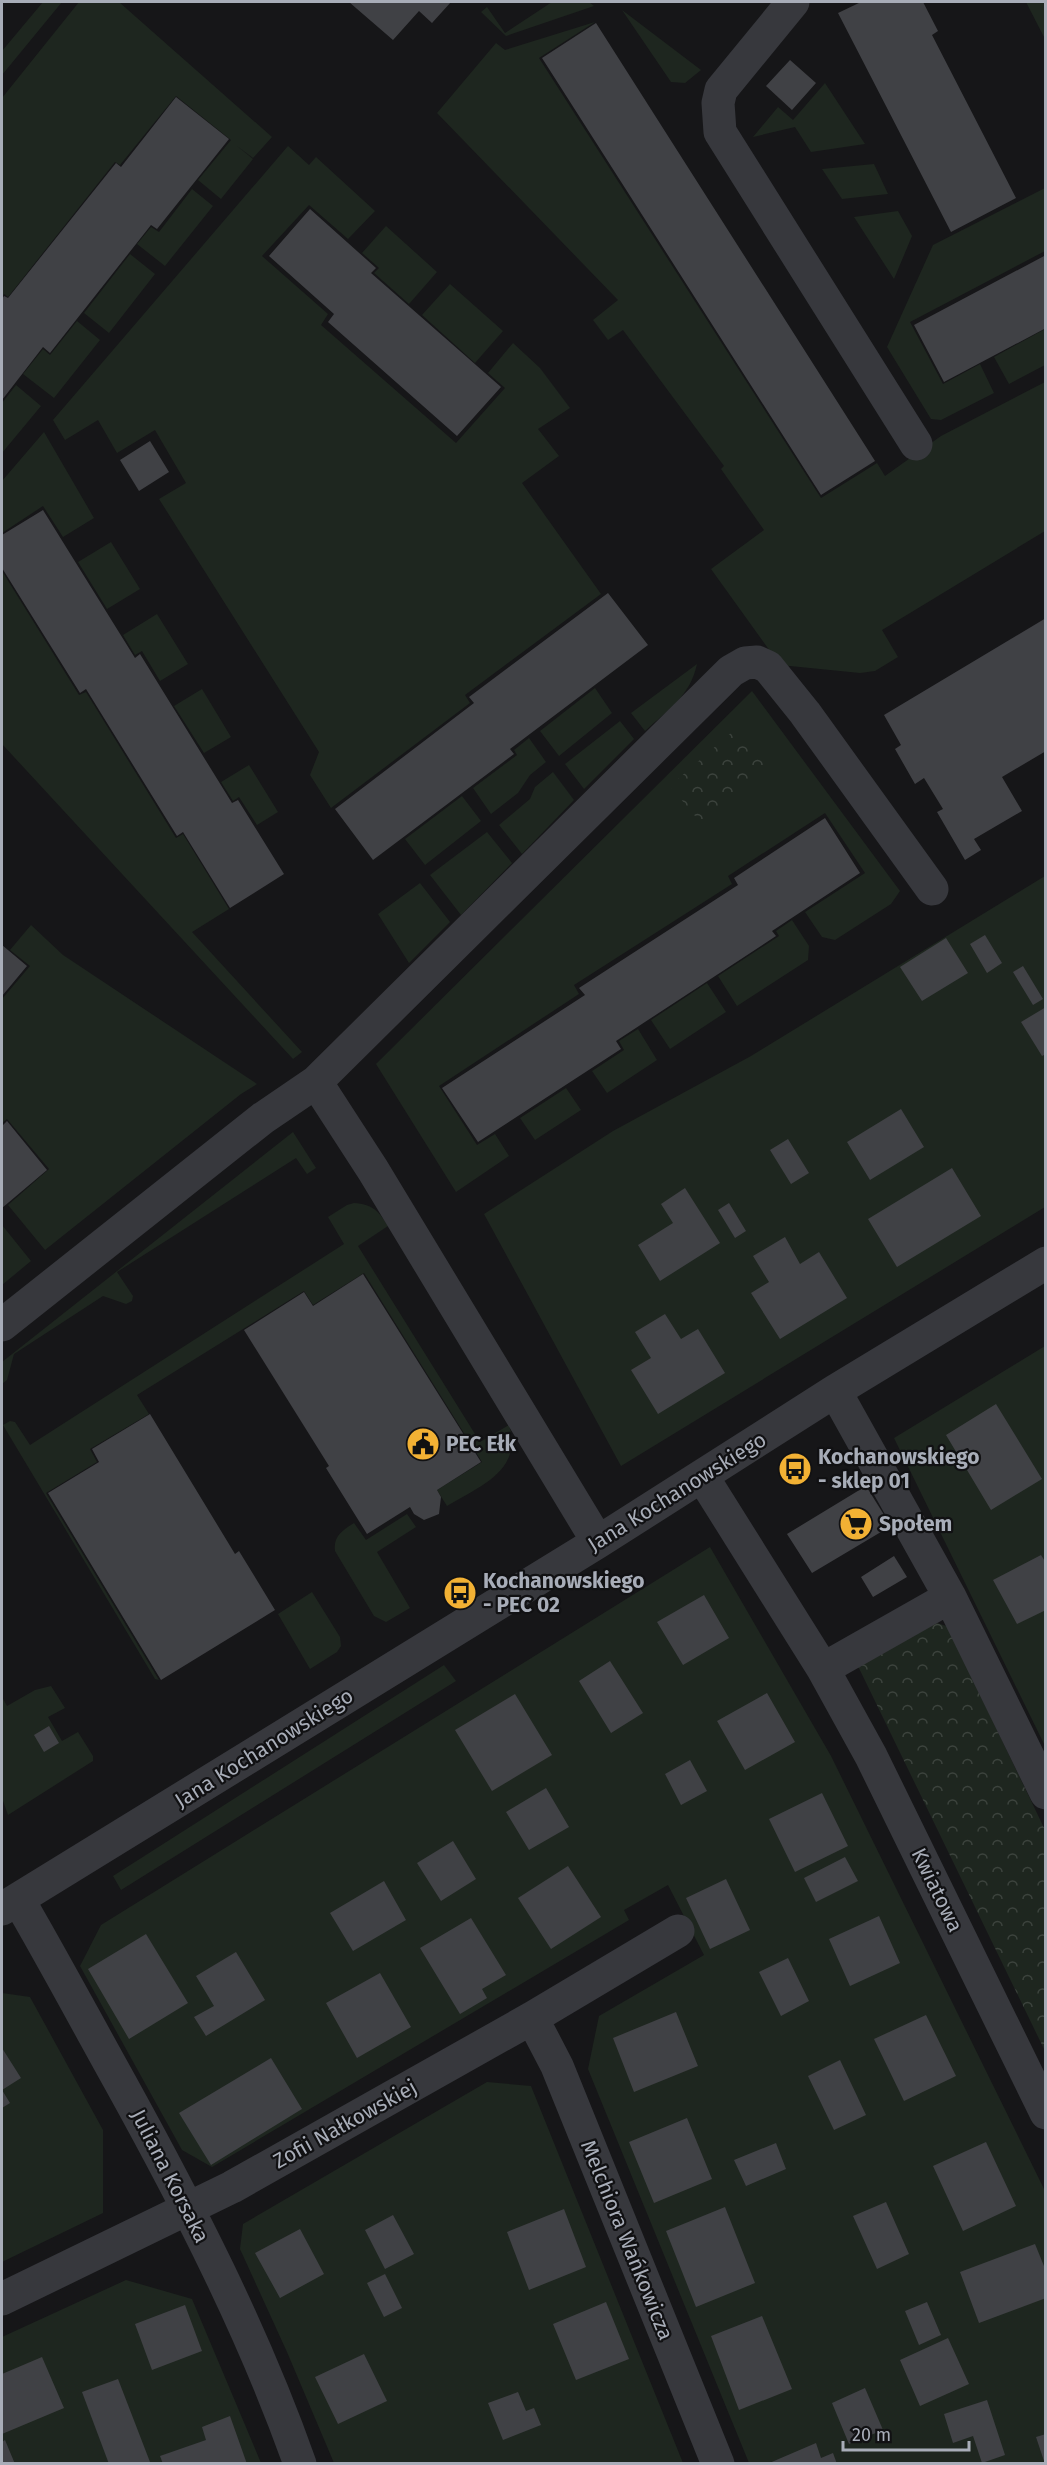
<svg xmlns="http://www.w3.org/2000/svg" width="1047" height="2465" font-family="'Fira Sans',sans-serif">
<defs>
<pattern id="park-crowns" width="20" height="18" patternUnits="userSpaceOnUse" patternTransform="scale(1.5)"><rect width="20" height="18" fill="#1e261f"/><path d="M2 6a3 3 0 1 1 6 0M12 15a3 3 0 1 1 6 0" fill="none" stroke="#3c433d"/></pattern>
</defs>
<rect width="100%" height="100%" fill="#161618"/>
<path fill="#1e261f" d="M 43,2 L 62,2 L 2,75 L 2,51 Z
M 79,2 L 119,2 L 272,137 L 253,158 L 237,146 L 253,159 L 221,199 L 198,180 L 231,140 L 176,96 L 120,165 L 115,162 L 8,297 L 4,294 L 2,298 L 2,98 Z
M 552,2 L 589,2 L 594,6 L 506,36 L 481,12 L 487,7 L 505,33 Z
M 1026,2 L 1045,2 L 1045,39 Z
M 622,10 L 701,70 L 685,83 L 671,82 Z
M 595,22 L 539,58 L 821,498 L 877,463 L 885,476 L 941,436 L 1045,382 L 1045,531 L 882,630 L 898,657 L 875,671 L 860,673 L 780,665 L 711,569 L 764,530 L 721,469 L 724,466 L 623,330 L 608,340 L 593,320 L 618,300 L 437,113 L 496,43 L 505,50 Z
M 825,83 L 865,144 L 811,152 L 795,127 L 753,137 L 778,107 L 793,120 Z
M 288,146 L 309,165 L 316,157 L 375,211 L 348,239 L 309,205 L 262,256 L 328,314 L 321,325 L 456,443 L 505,388 L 488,373 L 513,343 L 540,368 L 570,408 L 538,429 L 559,456 L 522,483 L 601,594 L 465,695 L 470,703 L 331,808 L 310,775 L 319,752 L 159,499 L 186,483 L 155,430 L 117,453 L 98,420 L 65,440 L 53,420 Z
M 874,164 L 888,194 L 842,199 L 822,169 Z
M 1045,188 L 1045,251 L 910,322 L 943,384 L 980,364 L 994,393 L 941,420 L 931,419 L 887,347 L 933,245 Z
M 192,189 L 213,206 L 165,266 L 137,244 L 151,227 L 159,232 Z
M 898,211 L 912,236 L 894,279 L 854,217 Z
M 386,226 L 437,272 L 409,304 L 374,273 L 379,268 L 362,253 Z
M 130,254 L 155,274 L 109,333 L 84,313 Z
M 450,284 L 503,331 L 475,363 L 422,315 Z
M 77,321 L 100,340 L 54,398 L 23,374 L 43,349 L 50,355 Z
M 1045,329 L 1045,365 L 1009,384 L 994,357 Z
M 16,385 L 41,406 L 2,453 L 2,403 Z
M 44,432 L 94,518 L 63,537 L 43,506 L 2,533 L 2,481 Z
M 111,542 L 140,589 L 107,609 L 78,562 Z
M 2,571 L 79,695 L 86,692 L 176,838 L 183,834 L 229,909 L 192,932 L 302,1052 L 293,1059 L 2,744 Z
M 157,614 L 188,664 L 160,681 L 142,651 L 135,655 L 123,635 Z
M 697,664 C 690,696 669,709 645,731 L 631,713 Z
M 595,688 L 612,713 L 559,756 L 540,731 Z
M 202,689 L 231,737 L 204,753 L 174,706 Z
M 752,691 L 900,891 L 891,904 L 835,940 L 822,937 L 805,912 L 865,873 L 825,813 L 728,876 L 732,884 L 574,985 L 579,994 L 439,1086 L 477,1145 L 495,1134 L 509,1156 L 456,1192 L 376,1064 Z
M 620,721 L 634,739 L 584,789 L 565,764 Z
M 529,738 L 546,762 L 530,775 L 518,793 L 491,814 L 473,788 L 517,755 L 514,750 Z
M 249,765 L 278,812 L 257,825 L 239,797 L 233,801 L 221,782 Z
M 553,772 L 574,800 L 522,854 L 499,825 L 530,799 L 535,787 Z
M 462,796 L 481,821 L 425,865 L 405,839 Z
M 487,832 L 512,863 L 461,915 L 430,875 Z
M 1045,876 L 1045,1207 L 621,1466 L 484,1214 L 613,1131 L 751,1056 Z
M 420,883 L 450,922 L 409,963 L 378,914 Z
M 792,920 L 809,946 L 808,960 L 737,1006 L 718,976 L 779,936 L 776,931 Z
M 31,925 L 63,955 L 257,1084 L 241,1094 L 45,1250 L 8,1205 L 49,1169 L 7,1119 L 2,1123 L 2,999 L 30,966 L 10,950 Z
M 707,983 L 726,1012 L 670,1049 L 651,1020 Z
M 638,1029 L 657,1060 L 607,1093 L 592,1071 L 624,1050 L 619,1041 Z
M 566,1088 L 581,1110 L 535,1140 L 520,1118 Z
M 293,1132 L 316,1168 L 307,1174 L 296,1158 L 117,1272 L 133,1296 L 132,1301 L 126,1304 L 103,1296 L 14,1354 L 7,1380 L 2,1384 L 2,1362 Z
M 354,1203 C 372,1204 379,1211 388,1226 L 358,1246 L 480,1442 L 509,1425 C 523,1471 480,1486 447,1506 L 437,1490 L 482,1462 L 364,1273 L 313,1305 L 304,1291 L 137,1395 L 149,1414 L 90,1449 L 97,1462 L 46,1493 L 159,1680 L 155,1679 L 3,1425 L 10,1421 L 15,1422 L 30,1445 L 344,1244 L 328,1217 L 347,1205 Z
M 2,1225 L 31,1261 L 2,1285 Z
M 1045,1346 L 1045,1746 L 894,1438 Z
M 407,1514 L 416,1527 L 377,1552 L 410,1608 L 386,1622 L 374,1616 L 335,1551 C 333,1536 343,1530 354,1523 L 366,1540 Z
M 710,1547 L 831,1756 L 1045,2191 L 1045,2463 L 749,2463 L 588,2069 L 599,2016 L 704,1955 L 668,1885 L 624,1910 L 629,1920 L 212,2167 L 182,2150 L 80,1966 L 101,1925 Z
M 312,1592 L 340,1637 L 341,1646 L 337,1652 L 310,1669 L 278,1614 Z
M 444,1665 L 456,1681 L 121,1890 L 113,1876 Z
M 51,1686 L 65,1708 L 48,1717 L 62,1741 L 78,1732 L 93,1756 L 93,1761 L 8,1815 L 2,1798 L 2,1697 L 7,1706 L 35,1690 Z
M 2,1993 L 30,1997 L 103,2130 L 103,2213 L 2,2262 Z
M 487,2082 L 531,2086 L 683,2463 L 334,2463 L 287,2352 L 240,2249 L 243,2224 Z
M 126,2280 L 192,2299 L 261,2463 L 2,2463 L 2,2337 Z"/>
<path fill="url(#park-crowns)" d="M 740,725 L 770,770 L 700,822 L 670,786 Z
M 934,1622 L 946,1626 L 952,1636 L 1045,1830 L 1045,2051 L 857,1664 Z"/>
<path fill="#404145" d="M 349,2 L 451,2 L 432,23 L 419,11 L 393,40 Z
M 861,2 L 923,2 L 938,31 L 932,35 L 1016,198 L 951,232 L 838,13 Z
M 596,23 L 875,461 L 821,495 L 542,58 Z
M 790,60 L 816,83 L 792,110 L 766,86 Z
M 176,97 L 229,139 L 157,229 L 151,225 L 50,353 L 43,347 L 2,400 L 2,299 L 4,296 L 8,298 L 116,163 L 121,167 Z
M 310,209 L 376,268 L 371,273 L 501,387 L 457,436 L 328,322 L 334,314 L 269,256 Z
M 1046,255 L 1046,328 L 944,382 L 914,325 Z
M 150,441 L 169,472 L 139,491 L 120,460 Z
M 43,510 L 135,658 L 140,654 L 232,803 L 238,800 L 284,874 L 230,908 L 183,832 L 177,836 L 86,689 L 80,693 L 2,568 L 2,535 Z
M 608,593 L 648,645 L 510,749 L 514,754 L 373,860 L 335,809 L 474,703 L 469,697 Z
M 1046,618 L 1046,751 L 1002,777 L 1022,811 L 974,839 L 981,850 L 965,860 L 937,812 L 943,809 L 924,778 L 915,784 L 895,749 L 901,745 L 884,715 Z
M 825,818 L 860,873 L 772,931 L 776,936 L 616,1041 L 621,1049 L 478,1142 L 442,1088 L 585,995 L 579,988 L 738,885 L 734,878 Z
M 985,935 L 1002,963 L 987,973 L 970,944 Z
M 946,938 L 968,973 L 922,1001 L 900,967 Z
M 2,945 L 27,966 L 2,996 Z
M 1023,966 L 1043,999 L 1033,1005 L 1013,972 Z
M 1046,1007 L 1046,1054 L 1042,1056 L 1021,1022 Z
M 901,1109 L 924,1147 L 870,1180 L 847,1142 Z
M 7,1121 L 47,1170 L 2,1208 L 2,1126 Z
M 788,1139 L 809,1173 L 791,1184 L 770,1150 Z
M 952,1168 L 981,1216 L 897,1267 L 868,1219 Z
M 685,1188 L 720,1243 L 660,1281 L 638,1245 L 673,1223 L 661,1204 Z
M 729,1203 L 746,1231 L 735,1238 L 718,1210 Z
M 785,1237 L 800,1264 L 819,1252 L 847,1298 L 780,1339 L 751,1293 L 769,1282 L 753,1256 Z
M 363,1274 L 481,1462 L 437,1490 L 441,1497 L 439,1514 L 424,1520 L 414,1514 L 410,1507 L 367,1534 L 326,1468 L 329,1466 L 244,1330 L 304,1292 L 313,1306 Z
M 665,1314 L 681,1339 L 698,1329 L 725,1373 L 658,1414 L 631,1370 L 651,1358 L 635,1332 Z
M 996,1404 L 1042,1479 L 991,1510 L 946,1435 Z
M 150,1414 L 235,1554 L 239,1551 L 275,1610 L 161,1680 L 48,1493 L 99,1462 L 92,1449 Z
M 866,1486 L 891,1526 L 812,1573 L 787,1534 Z
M 1041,1555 L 1046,1563 L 1046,1610 L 1017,1624 L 993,1580 Z
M 894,1556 L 907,1577 L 873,1597 L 861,1577 Z
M 704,1595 L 729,1638 L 683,1665 L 657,1622 Z
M 610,1661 L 643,1713 L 611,1733 L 579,1681 Z
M 767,1693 L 795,1742 L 745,1770 L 717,1721 Z
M 515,1694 L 552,1755 L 492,1791 L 455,1730 Z
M 49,1726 L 59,1743 L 44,1752 L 34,1735 Z
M 690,1760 L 707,1791 L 681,1805 L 665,1774 Z
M 546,1788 L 569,1827 L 529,1850 L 506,1812 Z
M 822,1793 L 848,1846 L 795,1872 L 769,1819 Z
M 453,1841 L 476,1879 L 441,1901 L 417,1863 Z
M 845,1857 L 858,1881 L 816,1902 L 804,1878 Z
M 568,1866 L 601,1917 L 551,1949 L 518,1898 Z
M 726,1879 L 750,1930 L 710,1949 L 686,1898 Z
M 384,1881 L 406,1920 L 353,1951 L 330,1913 Z
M 879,1916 L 900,1963 L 850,1986 L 829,1939 Z
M 471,1918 L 506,1975 L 482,1989 L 487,1998 L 460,2014 L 420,1948 Z
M 146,1934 L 188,2003 L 129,2039 L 88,1969 Z
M 236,1952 L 265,2000 L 206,2036 L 194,2017 L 214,2006 L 196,1976 Z
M 788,1958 L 809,2001 L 781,2016 L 759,1972 Z
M 380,1973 L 411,2027 L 357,2058 L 326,2003 Z
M 676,2012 L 698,2066 L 634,2092 L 613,2038 Z
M 926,2015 L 956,2076 L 904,2101 L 874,2039 Z
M 2,2048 L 21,2078 L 2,2090 L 10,2103 L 2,2108 Z
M 271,2058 L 302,2109 L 211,2165 L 179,2113 Z
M 840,2060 L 866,2115 L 834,2130 L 808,2076 Z
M 687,2118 L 712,2179 L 654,2203 L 629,2142 Z
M 986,2142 L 1016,2206 L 963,2231 L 933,2166 Z
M 776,2143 L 786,2169 L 746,2186 L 734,2160 Z
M 886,2202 L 909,2254 L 877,2269 L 853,2216 Z
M 725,2207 L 755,2283 L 696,2307 L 666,2231 Z
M 564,2209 L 586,2267 L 529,2290 L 507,2232 Z
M 393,2215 L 414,2254 L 385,2269 L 365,2230 Z
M 300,2229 L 324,2274 L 280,2298 L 255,2253 Z
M 1035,2244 L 1046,2271 L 1046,2298 L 979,2323 L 960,2272 Z
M 385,2274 L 402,2308 L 384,2317 L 367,2283 Z
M 606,2302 L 629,2359 L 576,2380 L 553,2324 Z
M 927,2302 L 941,2335 L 919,2345 L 905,2311 Z
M 185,2305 L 202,2351 L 152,2370 L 135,2324 Z
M 762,2316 L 792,2389 L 739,2410 L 711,2336 Z
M 948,2338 L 969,2384 L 920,2406 L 900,2360 Z
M 364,2354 L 387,2401 L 338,2424 L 315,2377 Z
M 42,2357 L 64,2408 L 2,2434 L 2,2374 Z
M 118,2379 L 150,2462 L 147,2464 L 109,2464 L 82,2392 Z
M 865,2388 L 883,2430 L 849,2444 L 832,2403 Z
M 518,2392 L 526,2411 L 534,2408 L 541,2425 L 503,2440 L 488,2403 Z
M 987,2400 L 1005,2455 L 982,2463 L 973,2436 L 953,2443 L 944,2414 Z
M 230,2416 L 247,2464 L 163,2464 L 160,2456 L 206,2440 L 202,2427 Z
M 1046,2434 L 1046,2464 L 1045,2464 L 1036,2437 Z
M 5,2440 L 15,2464 L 2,2464 L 2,2442 Z
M 816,2443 L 821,2458 L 833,2453 L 837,2464 L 767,2464 Z"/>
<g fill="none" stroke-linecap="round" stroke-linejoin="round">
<path stroke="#37383d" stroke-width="33" d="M 793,2 L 721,90 L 718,103 L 720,132 L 916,444
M 316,1082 L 373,1170 L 598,1542
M 2,1325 L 263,1118 L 316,1082 L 731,671 L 745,663 L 757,662 L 768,667 L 805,713 L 932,889
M 835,1391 L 950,1597 L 1046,1793
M 702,1476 L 823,1669 L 871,1756 L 1046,2113
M 823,1669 L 950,1597
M 18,1899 C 53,1959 86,2021 120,2082 C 188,2205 253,2331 300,2464
M 2,1909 L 598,1542 L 835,1391 L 1046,1263
M 532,2018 L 557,2066 L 718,2464
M 2,2299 L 232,2187 L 532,2018 L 678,1931"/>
</g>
<defs>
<g id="civic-disc" transform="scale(1.725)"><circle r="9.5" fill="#f2b134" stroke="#111113"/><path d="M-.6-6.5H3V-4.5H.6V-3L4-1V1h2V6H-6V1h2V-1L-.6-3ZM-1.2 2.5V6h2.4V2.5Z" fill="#111"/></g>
<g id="bus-disc" transform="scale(1.725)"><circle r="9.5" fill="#f2b134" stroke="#111113"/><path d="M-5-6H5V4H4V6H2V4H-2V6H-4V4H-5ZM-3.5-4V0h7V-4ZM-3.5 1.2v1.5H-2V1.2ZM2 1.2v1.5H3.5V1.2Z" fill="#111"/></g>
<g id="supermarket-disc" transform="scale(1.725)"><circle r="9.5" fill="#f2b134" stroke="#111113"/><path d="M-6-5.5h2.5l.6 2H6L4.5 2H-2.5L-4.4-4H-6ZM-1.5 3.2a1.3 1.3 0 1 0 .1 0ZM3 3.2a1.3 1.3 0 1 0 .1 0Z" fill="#111"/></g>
</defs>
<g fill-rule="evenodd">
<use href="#civic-disc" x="423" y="1444"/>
<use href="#bus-disc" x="795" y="1469"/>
<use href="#supermarket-disc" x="856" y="1524"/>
<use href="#bus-disc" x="460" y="1593"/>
</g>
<g text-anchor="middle" stroke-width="4.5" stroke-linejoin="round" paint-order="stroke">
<g font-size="21" font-weight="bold" fill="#a8adb8" stroke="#111113" text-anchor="start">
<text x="446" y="1451">PEC Ełk</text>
<text x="818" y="1464">Kochanowskiego<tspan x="818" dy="24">- sklep 01</tspan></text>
<text x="879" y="1531">Społem</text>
<text x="483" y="1588">Kochanowskiego<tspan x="483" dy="24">- PEC 02</tspan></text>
</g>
<g font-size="21" fill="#a8adb8" stroke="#111113">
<text transform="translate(677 1492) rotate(-32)" y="7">Jana Kochanowskiego</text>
<text transform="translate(264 1748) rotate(-32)" y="7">Jana Kochanowskiego</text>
<text transform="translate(937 1890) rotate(64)" y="7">Kwiatowa</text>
<text transform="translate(345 2124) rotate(-29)" y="7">Zofii Nałkowskiej</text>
<text transform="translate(170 2176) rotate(63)" y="7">Juliana Korsaka</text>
<text transform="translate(627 2240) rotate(68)" y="7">Melchiora Wańkowicza</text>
</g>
</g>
<rect width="1047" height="2465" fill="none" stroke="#a8adb8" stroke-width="6"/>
<path d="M843 2441v9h126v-9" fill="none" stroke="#a8adb8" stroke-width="3"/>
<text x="852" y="2441" font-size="18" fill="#a8adb8" stroke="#111113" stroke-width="4.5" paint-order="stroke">20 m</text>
</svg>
